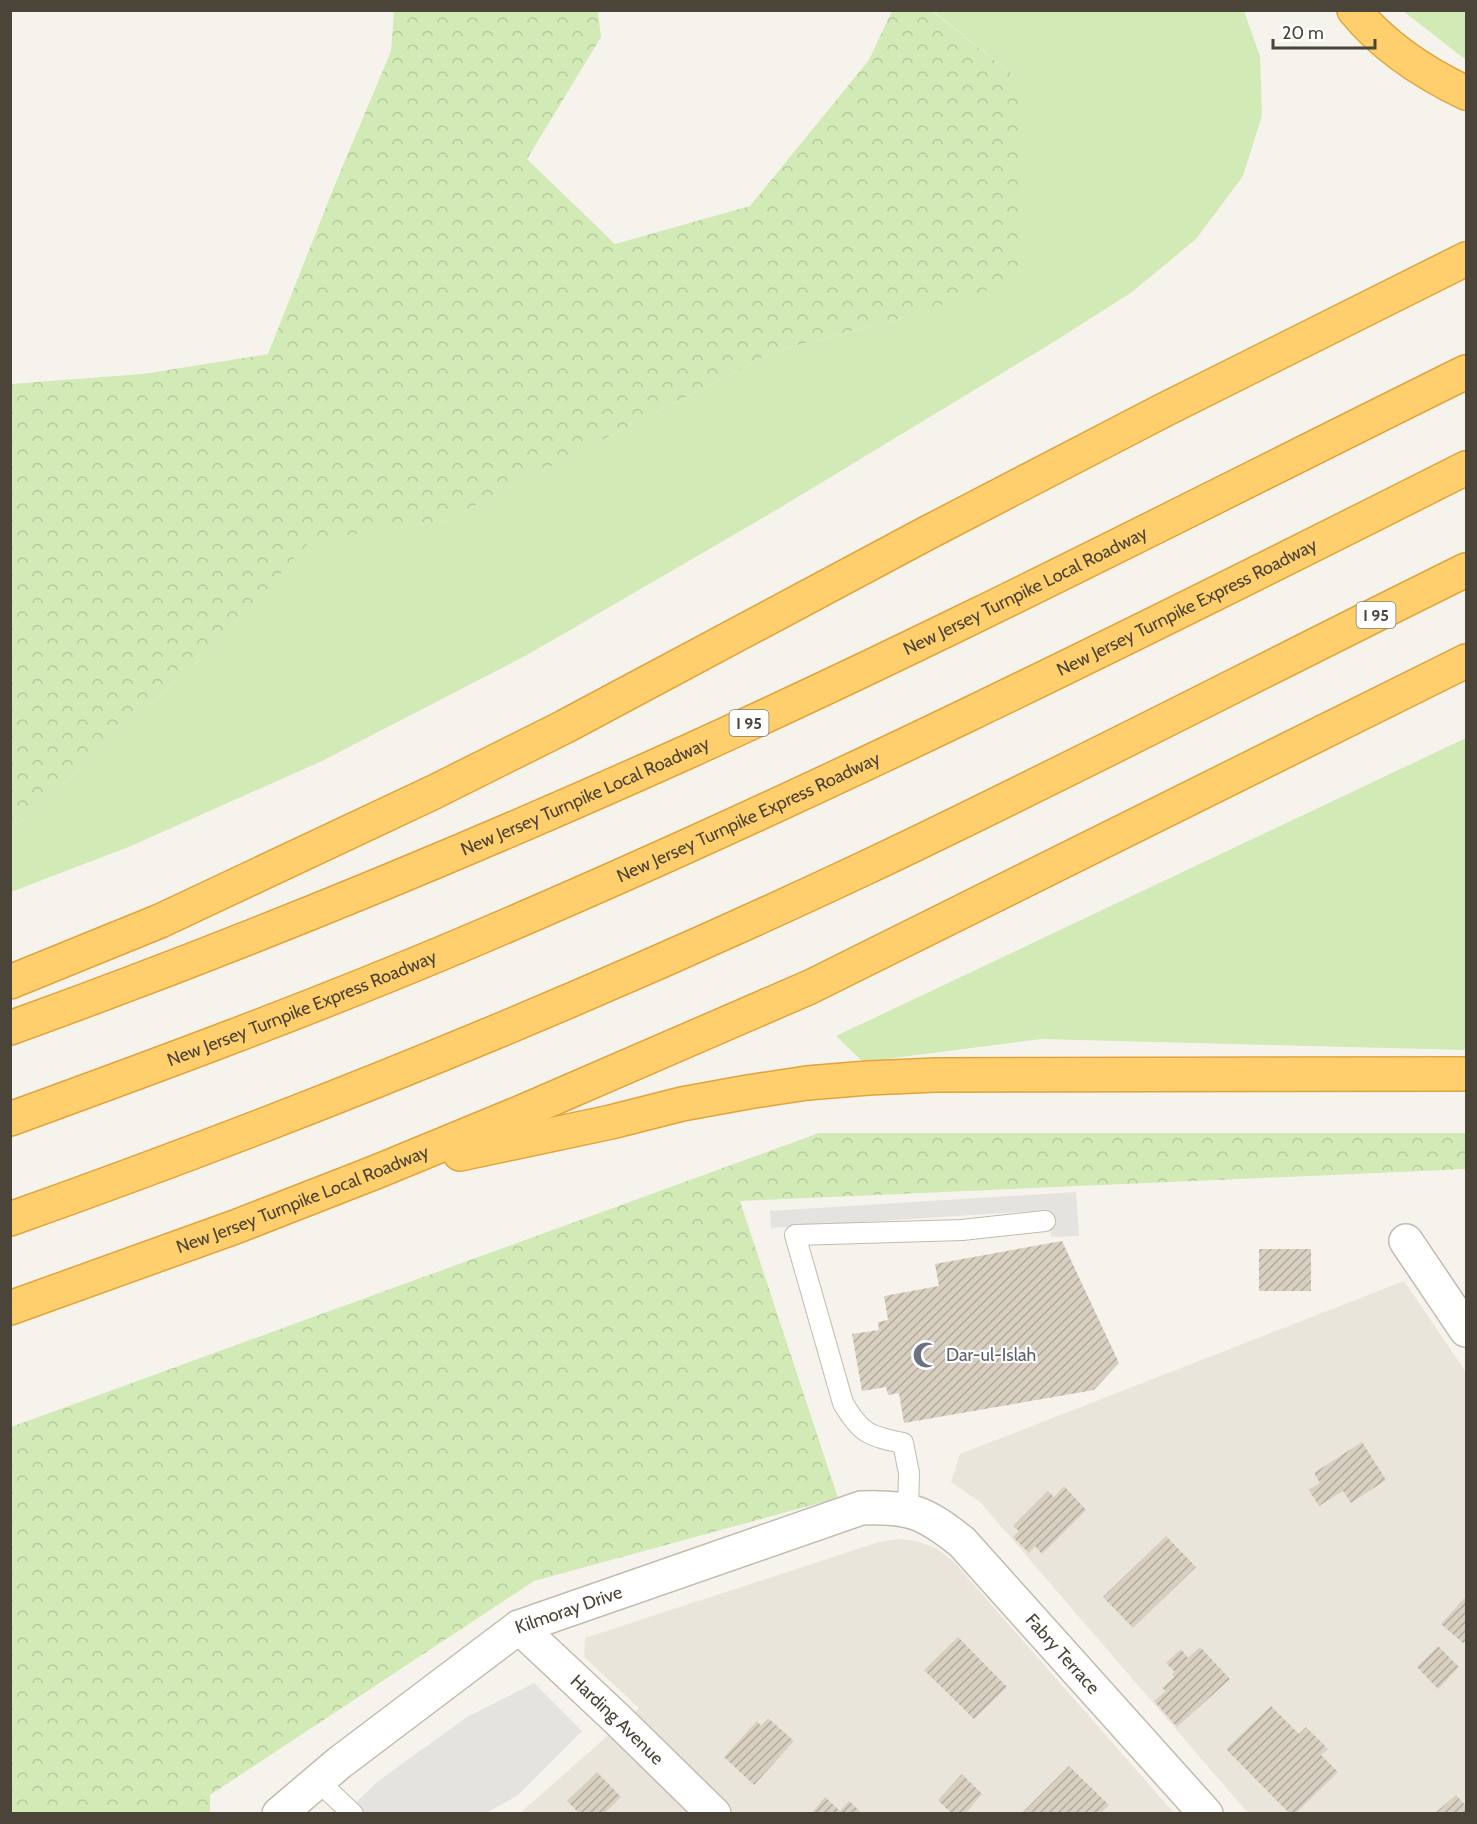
<svg xmlns="http://www.w3.org/2000/svg" width="1477" height="1824" font-family="Cabin,sans-serif">
<defs>
<pattern id="forest-crowns" width="20" height="18" patternUnits="userSpaceOnUse" patternTransform="scale(1.5)"><rect width="20" height="18" fill="#d2eab5"/><path d="M2 6a3 3 0 1 1 6 0M12 15a3 3 0 1 1 6 0" fill="none" stroke="#b6ca9c"/></pattern>
<pattern id="building-hatch" width="6" height="6" patternUnits="userSpaceOnUse" patternTransform="scale(1.5)"><rect width="6" height="6" fill="#d8cfc1"/><path d="M-1 1l2-2M0 6l6-6M5 7l2-2" fill="none" stroke="#b1aa9e"/></pattern>
</defs>
<rect width="100%" height="100%" fill="#f6f3ec"/>
<path fill="#eae5da" d="M 1404,1281 L 1466,1372 L 1466,1813 L 1248,1813 L 980,1502 L 951,1482 L 960,1454 Z
M 898,1539 L 916,1541 L 936,1548 L 953,1561 L 1174,1813 L 519,1814 L 639,1708 L 584,1657 L 585,1638 L 879,1542 Z"/>
<path fill="#d2eab5" d="M 933,11 L 1244,11 L 1260,56 L 1262,115 L 1243,176 L 1196,239 L 1132,292 L 1052,343 L 778,509 L 527,655 L 322,761 L 131,846 L 11,892 L 11,828 L 26,818 L 220,641 L 310,540 L 446,520 L 776,351 L 910,316 L 1022,82 Z
M 1403,11 L 1466,11 L 1466,60 Z
M 1466,738 L 1466,1050 L 1041,1039 L 863,1062 L 836,1036 Z"/>
<path fill="url(#forest-crowns)" d="M 394,11 L 598,11 L 601,37 L 527,159 L 615,244 L 750,206 L 869,60 L 892,11 L 932,11 L 1022,82 L 1019,280 L 910,316 L 776,351 L 446,520 L 310,541 L 220,641 L 26,818 L 11,828 L 11,384 L 143,374 L 268,354 L 334,187 L 391,51 Z
M 819,1133 L 1466,1133 L 1466,1169 L 740,1201 L 838,1498 L 534,1581 L 210,1795 L 210,1813 L 11,1813 L 11,1427 Z"/>
<path fill="#e5e3e0" d="M 1076,1192 L 1079,1236 L 1051,1237 L 1049,1210 L 771,1228 L 770,1211 Z
M 534,1683 L 582,1731 L 517,1796 L 486,1813 L 344,1814 L 377,1782 L 467,1717 Z"/>
<path fill="url(#building-hatch)" d="M 1062,1241 L 1119,1363 L 1094,1390 L 904,1423 L 899,1393 L 888,1395 L 886,1387 L 862,1391 L 852,1334 L 879,1330 L 878,1322 L 888,1320 L 884,1296 L 939,1286 L 935,1264 Z
M 1259,1249 L 1311,1249 L 1311,1291 L 1259,1291 Z
M 1362,1442 L 1386,1480 L 1351,1503 L 1343,1491 L 1319,1506 L 1309,1490 L 1320,1483 L 1314,1473 Z
M 1064,1486 L 1086,1510 L 1042,1554 L 1035,1546 L 1029,1553 L 1013,1537 L 1019,1531 L 1013,1526 L 1048,1491 L 1054,1497 Z
M 1166,1536 L 1196,1567 L 1133,1628 L 1103,1597 Z
M 1466,1596 L 1466,1640 L 1463,1643 L 1441,1624 Z
M 958,1637 L 1007,1687 L 974,1719 L 924,1670 Z
M 1438,1646 L 1459,1667 L 1438,1689 L 1417,1667 Z
M 1200,1647 L 1230,1679 L 1177,1727 L 1154,1701 L 1166,1691 L 1162,1688 L 1174,1677 L 1172,1674 L 1175,1672 L 1166,1663 L 1181,1649 L 1188,1658 Z
M 1271,1706 L 1299,1734 L 1306,1727 L 1328,1749 L 1321,1755 L 1338,1772 L 1295,1814 L 1290,1814 L 1226,1749 Z
M 768,1718 L 794,1741 L 754,1785 L 724,1757 L 757,1721 L 761,1726 Z
M 1069,1766 L 1109,1805 L 1100,1814 L 1025,1814 L 1023,1812 Z
M 597,1772 L 621,1797 L 604,1814 L 580,1814 L 567,1801 Z
M 962,1774 L 982,1794 L 965,1814 L 952,1814 L 938,1800 Z
M 1456,1795 L 1466,1806 L 1466,1814 L 1434,1814 Z
M 825,1797 L 840,1811 L 849,1801 L 863,1814 L 811,1814 Z"/>
<g fill="none" stroke-linecap="round" stroke-linejoin="round">
<g stroke="#c2bbae" stroke-width="22">
<path id="lane" d="M 908,1510 L 909,1473 L 903,1443 C 869,1436 861,1434 843,1403 L 795,1235 L 962,1230 L 1045,1221
M 317,1780 L 353,1814"/>
</g>
<g stroke="#c2bbae" stroke-width="36">
<g id="street">
<path d="M 1406,1241 L 1466,1330"/>
<path id="s1" d="M 519,1627 L 617,1719 L 714,1814"/>
<path id="s2" d="M 279,1814 L 339,1763 L 519,1627 L 861,1508 C 910,1506 924,1512 962,1542 L 1206,1814"/>
</g>
</g>
<g stroke="#e0a43c" stroke-width="36">
<g id="highway">
<path d="M 1354,10 C 1384,47 1424,73 1466,93"/>
<path d="M 10,982 L 160,921 L 434,792 L 564,727 L 929,532 L 1164,410 L 1466,259"/>
<path id="s3" d="M 10,1028 C 240,945 465,852 687,752 C 950,633 1207,500 1466,372"/>
<path id="s4" d="M 10,1119 C 161,1064 312,1008 459,946 C 802,801 1135,635 1466,468"/>
<path d="M 460,1154 L 611,1122 L 682,1104 L 748,1092 L 807,1083 L 868,1078 L 936,1075 L 1466,1074"/>
<path d="M 10,1219 C 300,1116 585,1000 863,869 C 1066,773 1265,669 1466,570"/>
<path id="s5" d="M 10,1308 L 235,1227 L 376,1172 L 524,1111 L 810,987 L 1466,661"/>
</g>
</g>
<use href="#lane" stroke="#fff" stroke-width="20"/>
<use href="#street" stroke="#fff" stroke-width="33"/>
<use href="#highway" stroke="#ffcf6e" stroke-width="33"/>
</g>
<defs>
<g id="mosque-bare" transform="scale(2.07)"><path d="M3.5-4.9A6 6 0 1 0 3.5 4.9A5 5 0 1 1 3.5-4.9Z" fill="#6b7280" stroke="#fff" stroke-width="2.5" paint-order="stroke"/></g>
</defs>
<g fill-rule="evenodd">
<use href="#mosque-bare" x="926" y="1355"/>
</g>
<g text-anchor="middle" stroke-width="4.5" stroke-linejoin="round" paint-order="stroke">
<g fill="#fff" stroke="#817c74" stroke-width="1.5">
<rect x="1356.5" y="602" width="39" height="26" rx="4.5"/>
<rect x="729.5" y="710" width="39" height="26" rx="4.5"/>
</g>
<g font-size="16" font-weight="bold" fill="#4b4439">
<text x="1376" y="621">I 95</text>
<text x="749" y="729">I 95</text>
</g>
<g font-size="18" fill="#4b4439" stroke="#fff">
<text dy="6" stroke="none"><textPath href="#s3" startOffset="1106">New Jersey Turnpike Local Roadway</textPath></text>
<text dy="6" stroke="none"><textPath href="#s4" startOffset="1284">New Jersey Turnpike Express Roadway</textPath></text>
<text dy="6" stroke="none"><textPath href="#s3" startOffset="620">New Jersey Turnpike Local Roadway</textPath></text>
<text dy="6" stroke="none"><textPath href="#s4" startOffset="798">New Jersey Turnpike Express Roadway</textPath></text>
<text dy="6" stroke="none"><textPath href="#s4" startOffset="312">New Jersey Turnpike Express Roadway</textPath></text>
<text dy="6" stroke="none"><textPath href="#s5" startOffset="312">New Jersey Turnpike Local Roadway</textPath></text>
<text dy="6" stroke="none"><textPath href="#s2" startOffset="357">Kilmoray Drive</textPath></text>
<text dy="6" stroke="none"><textPath href="#s2" startOffset="927">Fabry Terrace</textPath></text>
<text dy="6" stroke="none"><textPath href="#s1" startOffset="135">Harding Avenue</textPath></text>
</g>
<g font-size="18" fill="#5b616d" stroke="#fff" text-anchor="start">
<text x="946" y="1361">Dar-ul-Islah</text>
</g>
</g>
<rect width="1477" height="1824" fill="none" stroke="#4b4439" stroke-width="24"/>
<path d="M1273 39v9h102v-9" fill="none" stroke="#4b4439" stroke-width="3"/>
<text x="1282" y="39" font-size="18" fill="#4b4439" stroke="#ffffff" stroke-width="4.5" paint-order="stroke">20 m</text>
</svg>
